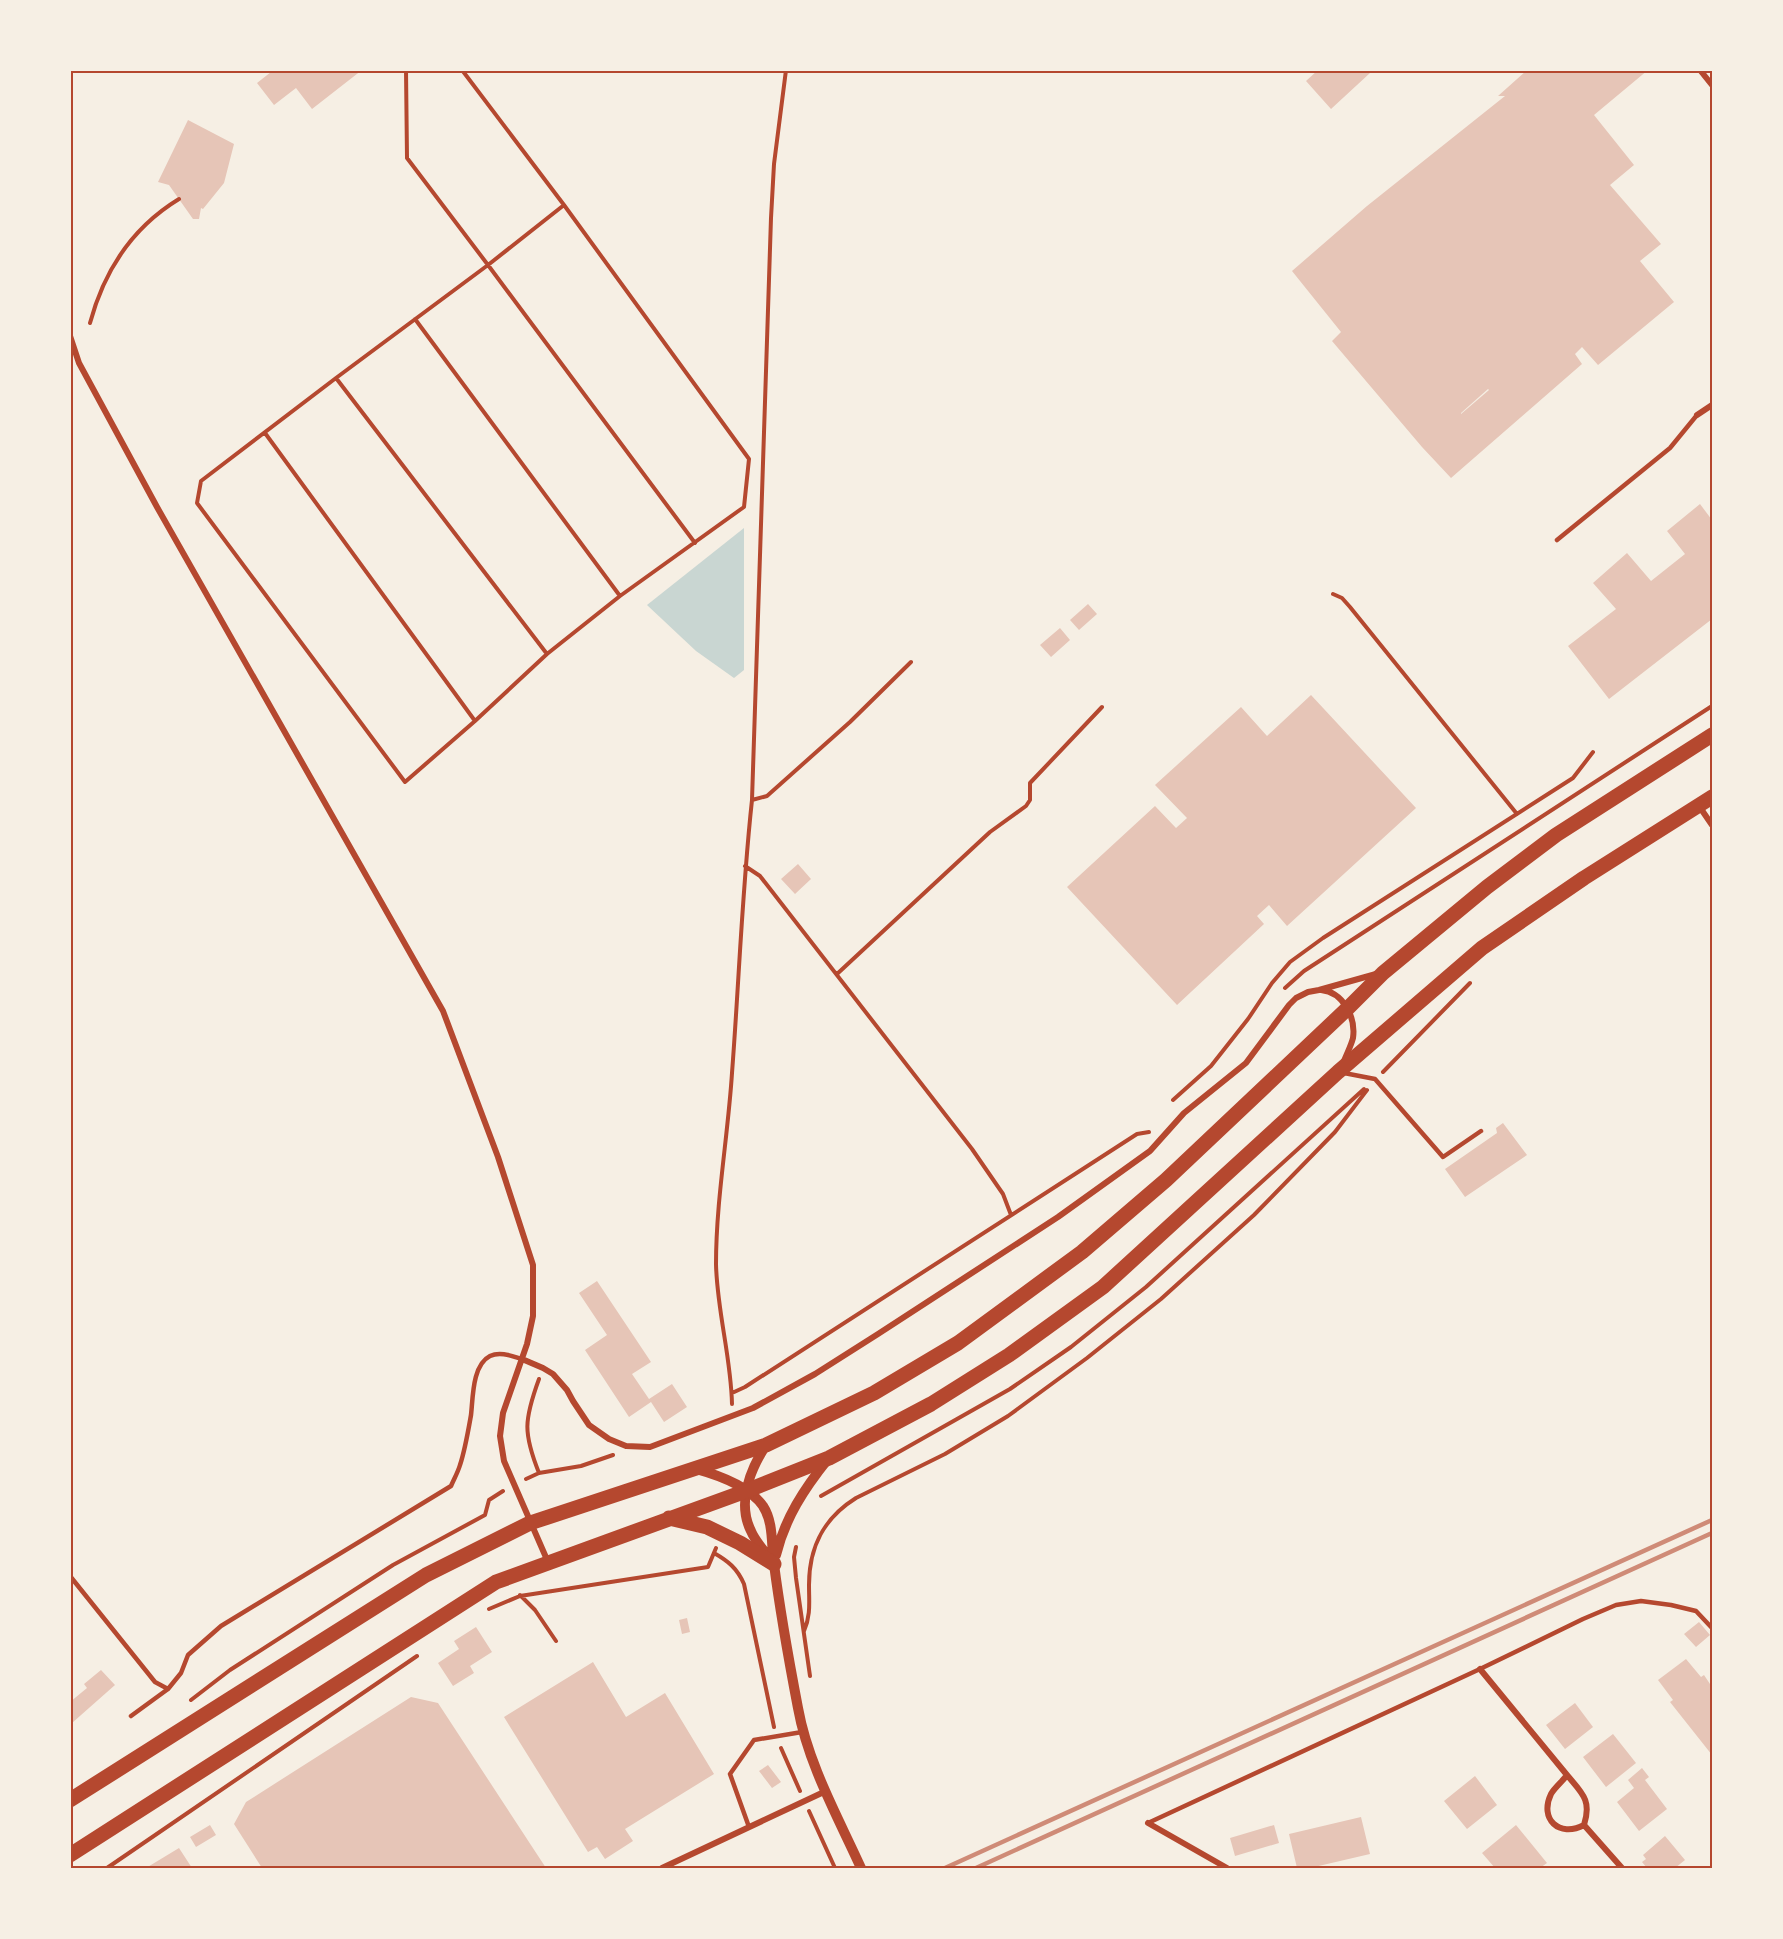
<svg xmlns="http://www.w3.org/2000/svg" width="1783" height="1939" font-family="'Work Sans',sans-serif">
<rect width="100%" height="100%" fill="#f6efe4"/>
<path fill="#c9d6d2" d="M 744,528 L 744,670 L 734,678 L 696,651 L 647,605 Z"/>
<path fill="#e6c5b7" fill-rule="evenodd" d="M 270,70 L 362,70 L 312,109 L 296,88 L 274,105 L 257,83 L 271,72 Z
M 1318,70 L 1367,70 L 1370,73 L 1331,109 L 1306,81 Z
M 1527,70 L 1648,70 L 1594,115 L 1634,165 L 1610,185 L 1661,244 L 1640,261 L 1674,302 L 1598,365 L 1582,347 L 1575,354 L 1582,364 L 1451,478 L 1422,447 L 1332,341 L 1341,332 L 1292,271 L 1367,206 L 1505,96 L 1498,96 ZM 1488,389 L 1489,390 L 1461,414 L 1461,413 Z
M 188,120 L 234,144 L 224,183 L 203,209 L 201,208 L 199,219 L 193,219 L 169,185 L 158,182 Z
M 1700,504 L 1712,520 L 1712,619 L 1609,699 L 1568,646 L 1616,609 L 1593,583 L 1627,553 L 1651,581 L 1685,554 L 1667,531 Z
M 1088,604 L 1097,614 L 1079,630 L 1070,620 Z
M 1060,628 L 1070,640 L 1051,657 L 1040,645 Z
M 1311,695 L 1416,808 L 1287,926 L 1269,905 L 1257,916 L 1264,924 L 1177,1005 L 1067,887 L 1155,806 L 1176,828 L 1187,818 L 1155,785 L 1241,707 L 1267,736 Z
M 798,864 L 811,879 L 795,894 L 781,879 Z
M 1503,1123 L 1527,1155 L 1465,1197 L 1445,1169 L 1497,1133 L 1496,1128 Z
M 597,1281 L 651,1362 L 632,1374 L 649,1399 L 672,1384 L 687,1407 L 664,1422 L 651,1402 L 629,1417 L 585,1350 L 607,1335 L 579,1293 Z
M 687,1618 L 690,1632 L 682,1634 L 679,1620 Z
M 1699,1622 L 1710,1635 L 1696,1647 L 1684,1634 Z
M 476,1627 L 492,1652 L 470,1666 L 474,1673 L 453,1686 L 438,1663 L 459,1649 L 454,1641 Z
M 1686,1659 L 1701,1677 L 1704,1675 L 1712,1687 L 1712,1755 L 1670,1702 L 1673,1700 L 1658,1680 Z
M 593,1662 L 626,1717 L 665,1693 L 714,1774 L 625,1829 L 633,1841 L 605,1859 L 597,1847 L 588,1852 L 504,1717 Z
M 101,1670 L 115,1685 L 72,1723 L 70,1702 L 87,1688 L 84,1684 Z
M 411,1697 L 438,1703 L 546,1868 L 262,1868 L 234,1824 L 246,1802 Z
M 1575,1703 L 1593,1727 L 1565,1749 L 1546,1725 Z
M 1613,1734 L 1636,1763 L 1606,1787 L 1583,1757 Z
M 768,1765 L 781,1782 L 772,1788 L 759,1771 Z
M 1642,1768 L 1649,1777 L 1645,1780 L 1667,1809 L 1639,1831 L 1617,1802 L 1634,1788 L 1628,1780 Z
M 1475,1776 L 1497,1805 L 1467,1829 L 1444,1801 Z
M 1361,1817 L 1370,1854 L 1310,1868 L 1297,1868 L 1289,1834 Z
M 210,1825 L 216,1835 L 196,1847 L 190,1837 Z
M 1274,1825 L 1279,1843 L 1235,1856 L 1230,1838 Z
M 1516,1825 L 1547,1863 L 1540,1868 L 1495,1868 L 1482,1853 Z
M 1665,1836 L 1685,1860 L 1675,1868 L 1647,1868 L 1642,1862 L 1646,1859 L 1643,1855 Z
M 179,1848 L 192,1868 L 146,1868 Z"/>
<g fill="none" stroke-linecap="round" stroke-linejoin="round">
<path stroke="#b5482f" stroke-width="4" d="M 462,70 L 564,205
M 415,319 L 620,596
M 90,323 C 104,271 133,227 179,199
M 336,378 L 201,481 L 197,503 L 405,782 L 475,721 L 547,654 L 620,596 L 744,507 L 749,459 L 564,205 L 488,265 L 407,158 L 406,70
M 265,433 L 475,721
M 1333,594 L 1342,598 L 1350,607 L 1517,814
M 547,654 L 336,378 L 488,265 L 695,543
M 752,800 L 767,796 L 850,722 L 911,662
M 745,866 L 760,876 L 972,1149 L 1003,1194 L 1011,1215
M 837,974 L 990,832 L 1026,806 L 1030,800 L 1030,783 L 1102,707
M 1285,988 L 1304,971 L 1712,706
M 1383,1072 L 1470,983
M 1173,1100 L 1211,1066 L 1248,1019 L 1272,983 L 1290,962 L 1323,938 L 1573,778 L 1593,752
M 539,1379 C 524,1420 523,1433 539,1473
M 732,1393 L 745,1387 L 1137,1134 L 1149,1132
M 732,1404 C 731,1357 717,1311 716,1264 C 716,1200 728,1136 732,1073 C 739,982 742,891 752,800 L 771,218 L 774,164 L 786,70
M 526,1479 L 539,1473 L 581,1466 L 613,1455
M 821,1496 L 1010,1389 L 1071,1347 L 1146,1287 L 1364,1089
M 796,1547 L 794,1557 L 796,1578 L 810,1676
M 714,1553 C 728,1561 737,1568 744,1584 L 774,1727
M 520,1595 L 535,1610 L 556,1641
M 489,1609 L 520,1596 L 708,1567 L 716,1548
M 804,1631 C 811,1615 809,1602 809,1585 C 809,1546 824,1518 856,1498 L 945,1454 L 1008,1416 L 1087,1358 L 1161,1299 L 1254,1215 L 1335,1132 L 1367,1090
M 191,1700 L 230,1670 L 393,1565 L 485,1515 L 489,1500 L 503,1491
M 781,1748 L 800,1791
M 809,1811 L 835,1868
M 107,1868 L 417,1656"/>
<path stroke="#b5482f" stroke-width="4.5" d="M 1557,540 L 1670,448 L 1697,415
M 1344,1073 L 1375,1079 L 1443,1157 L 1481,1131
M 70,1576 L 155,1682 L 168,1689 L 181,1673 L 188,1655 L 221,1626 L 451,1486 C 454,1479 458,1472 460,1465 C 465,1450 468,1432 471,1415 C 473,1399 472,1365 490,1356 C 500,1351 512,1356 522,1359
M 131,1716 L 168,1689
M 1148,1823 L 1480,1669 L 1583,1619 L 1616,1605 L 1641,1601 L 1671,1605 L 1696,1611 L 1712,1628
M 749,1827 L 730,1774 L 754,1740 L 802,1732"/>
<path stroke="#b5482f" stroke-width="6" d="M 1700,70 L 1712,85
M 70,336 L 79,363 L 157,507 L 443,1011 L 498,1157 L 533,1265 L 533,1316 L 527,1344 L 503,1413 L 500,1436 L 504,1461 L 548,1562
M 1697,415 L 1712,405
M 1699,806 L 1712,825
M 1321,990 C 1343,992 1356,1017 1353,1038 C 1351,1046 1347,1053 1344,1061
M 522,1359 L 543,1368 L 553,1374 L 567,1390 L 573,1401 L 589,1425 L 609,1439 L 626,1446 L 650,1447 L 753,1408 L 815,1374 L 878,1334 L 1058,1217 L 1150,1151 L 1184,1113 L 1246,1063 L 1289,1005 L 1296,998 L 1308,992 L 1319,990 L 1376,974
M 1480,1669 L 1567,1775 C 1563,1781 1555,1787 1551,1794 C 1539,1819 1559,1838 1584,1825 L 1622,1868
M 1567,1775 C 1582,1793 1592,1800 1584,1825
M 1148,1823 L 1227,1868
M 662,1868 L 826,1791"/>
<path stroke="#b5482f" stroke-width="10" d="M 766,1445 C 750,1470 737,1503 751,1531 C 755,1541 764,1550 770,1559
M 696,1469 C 718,1475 749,1486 763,1506 C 774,1523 771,1545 774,1564 C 780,1611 789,1661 798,1708 C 808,1764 838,1817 861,1868
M 776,1555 C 785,1518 804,1489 828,1459"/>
<path stroke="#b5482f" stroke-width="15" d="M 669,1518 L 707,1527 L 740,1543 L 774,1564
M 70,1800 L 426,1575 L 530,1523 L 766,1445 L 874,1393 L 958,1343 L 1082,1252 L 1166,1180 L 1348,1008 L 1383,973 L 1487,887 L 1556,835 L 1712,735
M 70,1855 L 496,1582 L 746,1491 L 829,1458 L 931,1404 L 1009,1355 L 1103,1287 L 1338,1072 L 1482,948 L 1584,878 L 1712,797"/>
<path stroke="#cf8b77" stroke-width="4.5" d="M 945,1868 L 1712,1520
M 976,1868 L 1712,1533"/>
</g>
<rect width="1783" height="1939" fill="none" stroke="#f6efe4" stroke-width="144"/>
<rect x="72" y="72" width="1639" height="1795" fill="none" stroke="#b5482f" stroke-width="2"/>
</svg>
